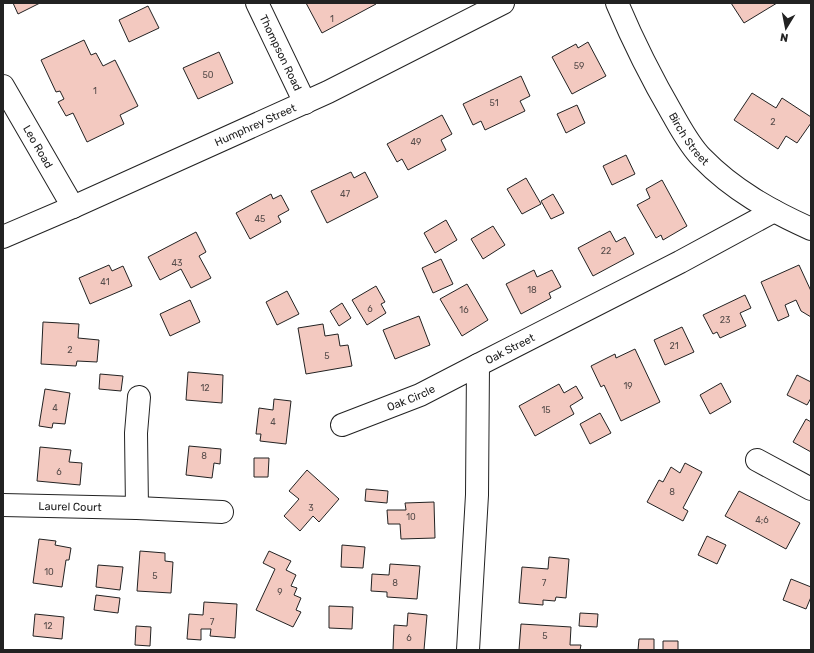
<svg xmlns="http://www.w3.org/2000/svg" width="814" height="653" font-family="Rubik,sans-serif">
<rect width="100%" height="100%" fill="#fff"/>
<path fill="#f3c9c0" stroke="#222" d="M 13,3 L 40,3 L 18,14 Z
M 306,3 L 375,3 L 376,4 L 322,33 Z
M 731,3 L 777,3 L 744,23 Z
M 148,6 L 159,28 L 129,42 L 119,20 Z
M 84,40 L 91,55 L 96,53 L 103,66 L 115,60 L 138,106 L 120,115 L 124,124 L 87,142 L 73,113 L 66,116 L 58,102 L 64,99 L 60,91 L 56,92 L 41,60 Z
M 588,42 L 606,76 L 572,94 L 552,57 L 576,44 L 578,48 Z
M 219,52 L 233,83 L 198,99 L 183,68 Z
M 521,76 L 530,96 L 520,101 L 525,111 L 485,130 L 481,121 L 473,125 L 463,104 Z
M 752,93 L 776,108 L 782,98 L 811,117 L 811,123 L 797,143 L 786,136 L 778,149 L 734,120 Z
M 577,105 L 585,123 L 566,133 L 557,114 Z
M 442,115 L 452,134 L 441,140 L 446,150 L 408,170 L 402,159 L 397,162 L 387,144 Z
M 626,155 L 635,174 L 612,185 L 603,166 Z
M 351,172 L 354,178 L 365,172 L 378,197 L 327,223 L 311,191 Z
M 526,178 L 541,204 L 522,214 L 507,189 Z
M 662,180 L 687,226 L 663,240 L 661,235 L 656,238 L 637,205 L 650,198 L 646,189 Z
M 271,194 L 273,199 L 281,195 L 289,210 L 278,216 L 281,222 L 250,239 L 236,213 Z
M 553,194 L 564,213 L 551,219 L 541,201 Z
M 446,220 L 457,240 L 435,253 L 424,233 Z
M 493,226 L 505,245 L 483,259 L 471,239 Z
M 610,231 L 616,242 L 625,237 L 634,254 L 593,276 L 578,248 Z
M 196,232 L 206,252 L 199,256 L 211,278 L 191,288 L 181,269 L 160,280 L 148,257 Z
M 441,259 L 453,284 L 433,293 L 422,268 Z
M 109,265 L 112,271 L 123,266 L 132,286 L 90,304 L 79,278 Z
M 799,265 L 811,291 L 811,317 L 801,311 L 796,300 L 785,305 L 789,316 L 778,321 L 761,282 Z
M 534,270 L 537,277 L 552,270 L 561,287 L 549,293 L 551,298 L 521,314 L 506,284 Z
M 467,284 L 488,320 L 462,336 L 440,299 Z
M 376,286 L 385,302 L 381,304 L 386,313 L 367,325 L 352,300 Z
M 287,291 L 299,314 L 277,325 L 266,302 Z
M 745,295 L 751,308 L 740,313 L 746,326 L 720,338 L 717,332 L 713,334 L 703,315 Z
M 190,300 L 200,322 L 170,336 L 160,314 Z
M 342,303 L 351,318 L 339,326 L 330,311 Z
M 419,316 L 430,345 L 395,359 L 383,330 Z
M 43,322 L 79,324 L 78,338 L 99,340 L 97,362 L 77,361 L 76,366 L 41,364 Z
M 323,324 L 325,336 L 338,334 L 340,346 L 348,345 L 352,366 L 306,374 L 298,328 Z
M 682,327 L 694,352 L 665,365 L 654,340 Z
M 635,349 L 660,402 L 621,421 L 604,385 L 601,387 L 591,366 L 615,354 L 616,358 Z
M 188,372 L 223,375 L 222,403 L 186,400 Z
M 100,374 L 123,376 L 121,391 L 99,389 Z
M 797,375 L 811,382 L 811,398 L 807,405 L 787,395 Z
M 721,383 L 731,402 L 710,414 L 700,395 Z
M 559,384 L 564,393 L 576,386 L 583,398 L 570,406 L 574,414 L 535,436 L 519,406 Z
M 45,389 L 70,393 L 65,424 L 53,423 L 52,428 L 39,426 Z
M 274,399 L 291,401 L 286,444 L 260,441 L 261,434 L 256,434 L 259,408 L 273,410 Z
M 600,413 L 611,433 L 590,444 L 580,424 Z
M 806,419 L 811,422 L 811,452 L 793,442 Z
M 189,446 L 221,449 L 220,464 L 214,463 L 212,478 L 186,475 Z
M 40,447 L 71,450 L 69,462 L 82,463 L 80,485 L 37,481 Z
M 254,458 L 269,458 L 268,477 L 254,477 Z
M 685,463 L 702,472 L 683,508 L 688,511 L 683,521 L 647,502 L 659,480 L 663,482 L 671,467 L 680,473 Z
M 307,470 L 339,499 L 319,522 L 313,516 L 300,531 L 284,516 L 299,499 L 289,491 Z
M 366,489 L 388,491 L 387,503 L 365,501 Z
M 739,491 L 800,523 L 786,549 L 725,516 Z
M 434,502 L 435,538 L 401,539 L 400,524 L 388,524 L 387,510 L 406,510 L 405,503 Z
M 707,536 L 726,545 L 717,564 L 698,555 Z
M 39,539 L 56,541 L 55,545 L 71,548 L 69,560 L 66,560 L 62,587 L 33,583 Z
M 342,545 L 365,547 L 363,568 L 341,567 Z
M 140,551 L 165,553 L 165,561 L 173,562 L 171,593 L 137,591 Z
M 269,551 L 291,561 L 286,570 L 296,575 L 291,586 L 297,588 L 294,595 L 301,598 L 296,610 L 301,612 L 293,627 L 256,610 L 275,569 L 263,563 Z
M 549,557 L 569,559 L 566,598 L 556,597 L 555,601 L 543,600 L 543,605 L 519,603 L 522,567 L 548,569 Z
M 390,564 L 420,566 L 417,599 L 387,597 L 387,592 L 371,591 L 372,574 L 389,575 Z
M 98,565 L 123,567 L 120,590 L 96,587 Z
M 791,579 L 811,587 L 811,597 L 806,609 L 783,600 Z
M 96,595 L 120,598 L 118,613 L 94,610 Z
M 204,602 L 237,604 L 235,638 L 210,636 L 211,629 L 201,629 L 201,640 L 187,639 L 189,614 L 203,615 Z
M 329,606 L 353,607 L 352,629 L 329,628 Z
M 408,613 L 427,615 L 424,650 L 393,650 L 394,625 L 407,626 Z
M 580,613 L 598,614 L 597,627 L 579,626 Z
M 35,614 L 64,617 L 62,639 L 33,636 Z
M 521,624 L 571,627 L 570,645 L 581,645 L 580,650 L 519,650 Z
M 136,626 L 151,627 L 150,646 L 135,645 Z
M 639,639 L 654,639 L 654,650 L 638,650 Z
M 663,641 L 678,641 L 678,650 L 663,650 Z"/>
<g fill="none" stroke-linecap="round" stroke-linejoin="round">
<g stroke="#222" stroke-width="24">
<g id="minor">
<path id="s1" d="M 257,3 L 305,103"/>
<path id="s2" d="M 617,3 C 633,41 652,79 673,115 C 681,129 690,146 702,158 C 733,190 771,211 811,229"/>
<path id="s3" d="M 3,86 L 73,207"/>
<path id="s4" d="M 342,425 L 420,395 L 478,365"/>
<path d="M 757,460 L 811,489"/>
<path id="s5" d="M 3,505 L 137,508 L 222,512"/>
<path d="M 137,508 L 136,433 L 139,397"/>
<path id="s6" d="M 468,650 L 477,495 L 478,365 L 680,262 L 774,211"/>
</g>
</g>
<g stroke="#222" stroke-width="24">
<g id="major">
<path id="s7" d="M 3,237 L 73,207 L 328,92 L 503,3"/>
</g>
</g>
<use href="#minor" stroke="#fff" stroke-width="22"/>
<use href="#major" stroke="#fff" stroke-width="22"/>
</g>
<g text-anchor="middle" stroke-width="3" stroke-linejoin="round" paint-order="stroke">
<g font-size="9" fill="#564c4a">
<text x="332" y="22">1</text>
<text x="579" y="69">59</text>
<text x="208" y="78">50</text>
<text x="95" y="94">1</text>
<text x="494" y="106">51</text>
<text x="773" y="125">2</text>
<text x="416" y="145">49</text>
<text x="345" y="197">47</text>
<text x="260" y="222">45</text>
<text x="606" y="254">22</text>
<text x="177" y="266">43</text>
<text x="105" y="285">41</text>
<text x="532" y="293">18</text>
<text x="370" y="312">6</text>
<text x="464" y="313">16</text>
<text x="725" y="323">23</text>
<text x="674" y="349">21</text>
<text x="70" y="353">2</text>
<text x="327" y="359">5</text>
<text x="628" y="389">19</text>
<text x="205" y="391">12</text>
<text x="55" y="411">4</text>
<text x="546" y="413">15</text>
<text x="273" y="425">4</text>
<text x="204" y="459">8</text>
<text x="59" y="475">6</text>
<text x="672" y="495">8</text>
<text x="311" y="511">3</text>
<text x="411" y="520">10</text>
<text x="762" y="523">4;6</text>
<text x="49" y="575">10</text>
<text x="155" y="579">5</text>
<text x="395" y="586">8</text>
<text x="544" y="586">7</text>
<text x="280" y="595">9</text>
<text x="212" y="625">7</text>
<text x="48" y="629">12</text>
<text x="545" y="639">5</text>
<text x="409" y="641">6</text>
</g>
<g font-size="11" fill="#222" stroke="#fff">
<text dy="4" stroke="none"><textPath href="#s1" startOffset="55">Thompson Road</textPath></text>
<text dy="4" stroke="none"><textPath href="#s7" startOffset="276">Humphrey Street</textPath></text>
<text dy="4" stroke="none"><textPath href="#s2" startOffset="154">Birch Street</textPath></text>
<text dy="4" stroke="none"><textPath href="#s3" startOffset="70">Leo Road</textPath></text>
<text dy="4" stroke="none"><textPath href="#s6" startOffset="321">Oak Street</textPath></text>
<text dy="4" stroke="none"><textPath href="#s4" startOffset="74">Oak Circle</textPath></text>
<text dy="4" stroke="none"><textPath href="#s5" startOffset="67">Laurel Court</textPath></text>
</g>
</g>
<rect width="814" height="653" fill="none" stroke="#222222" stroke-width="8"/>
<g transform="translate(786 28) rotate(190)" stroke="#ffffff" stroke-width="3" paint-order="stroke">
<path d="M0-3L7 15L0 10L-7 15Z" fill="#222222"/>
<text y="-6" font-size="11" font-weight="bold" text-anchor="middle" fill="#222222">N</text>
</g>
</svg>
